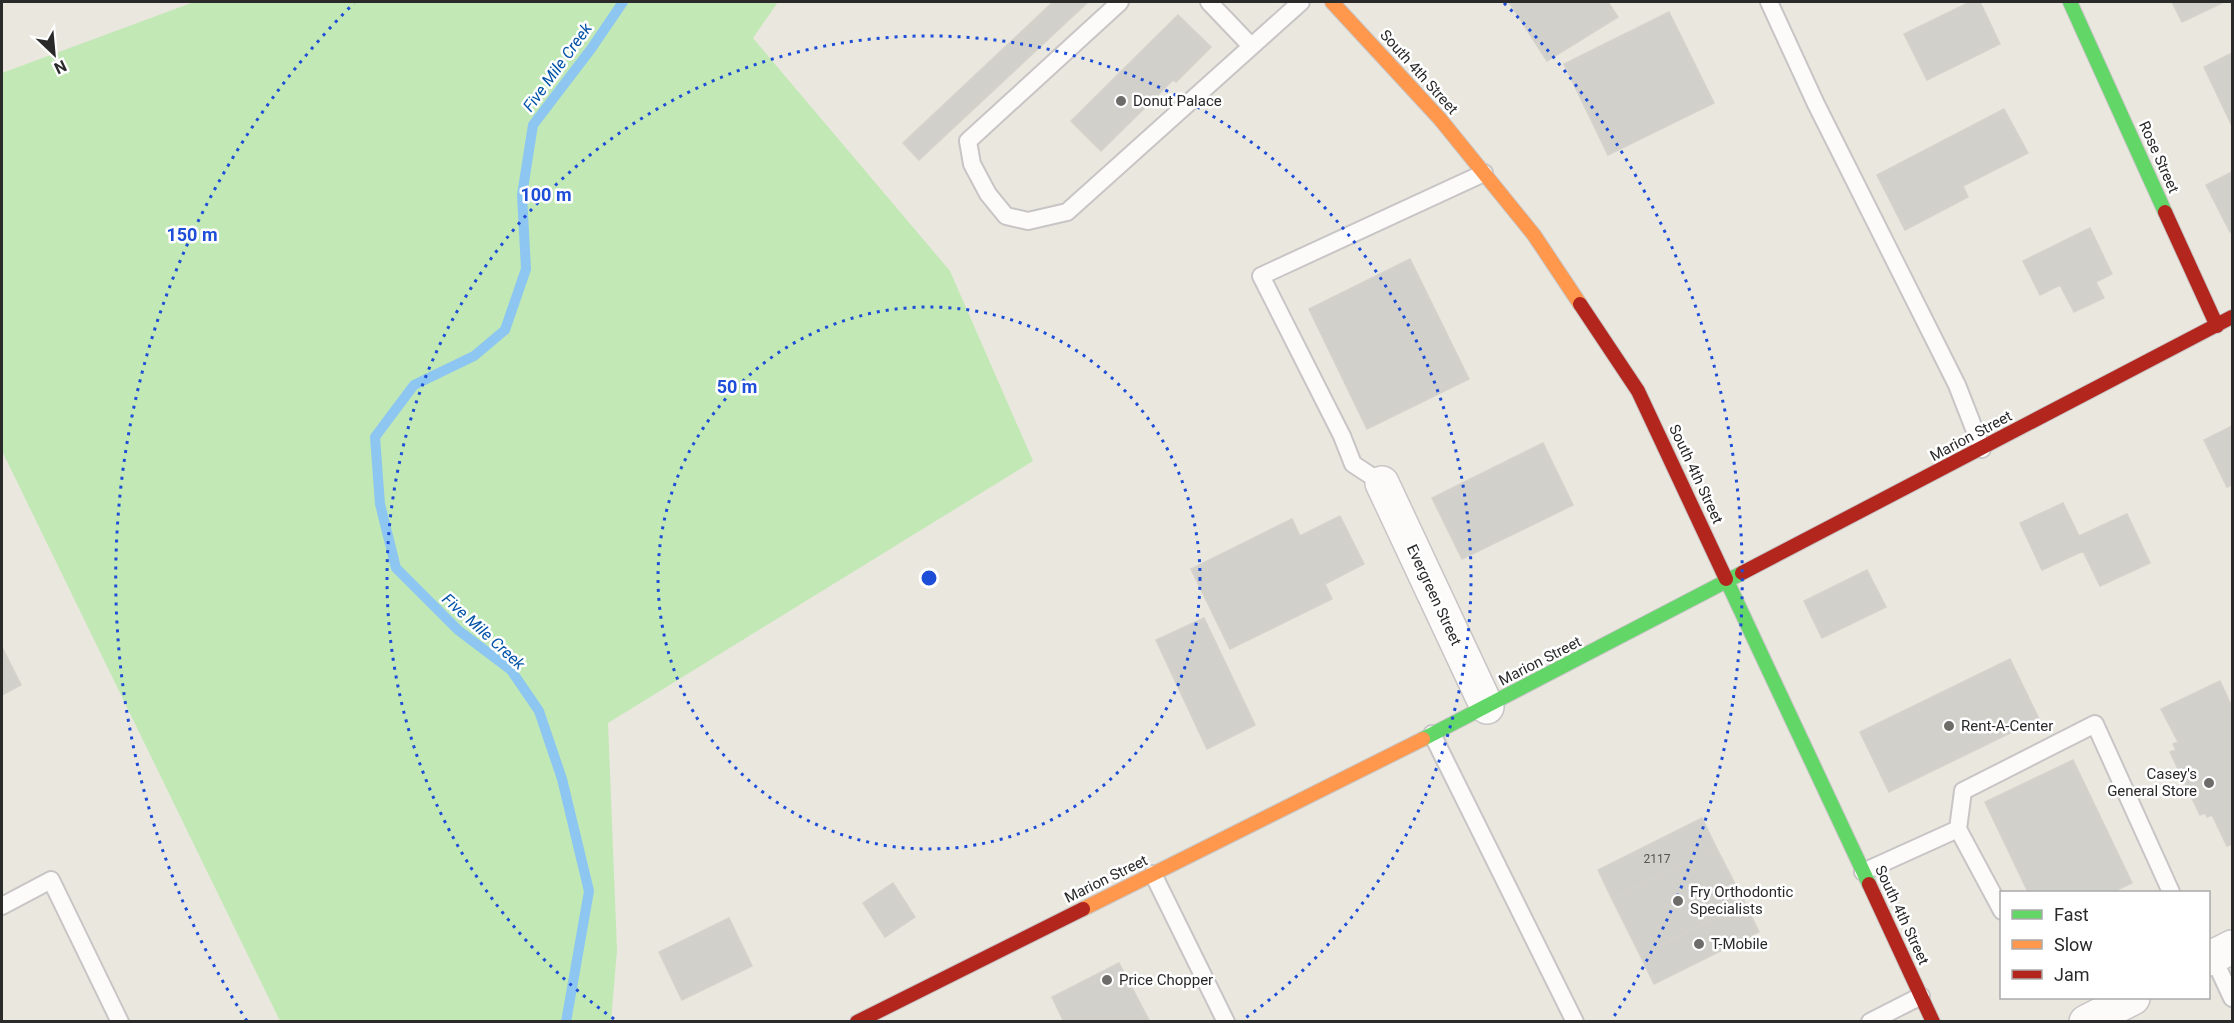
<svg xmlns="http://www.w3.org/2000/svg" width="2234" height="1023" font-family="Roboto,sans-serif">
<rect width="100%" height="100%" fill="#eae7df"/>
<path fill="#c2e8b5" d="M 194,2 L 778,2 L 753,38 L 950,271 L 1033,461 L 608,723 L 617,950 L 611,1021 L 280,1021 L 2,451 L 2,73 Z"/>
<g fill="none" stroke-linecap="round" stroke-linejoin="round">
<path stroke="#8cc6f1" stroke-width="10" d="M 566,1022 L 589,891 L 562,779 L 539,711 L 511,670 L 458,630 L 396,568 L 380,504 L 375,437 L 414,385 L 474,356 L 505,330 L 526,269 L 522,195 L 533,125 L 591,49 L 623,2"/>
</g>
<path fill="#d2d0cb" stroke="#d4d2cb" stroke-width="1.5" d="M 1053,2 L 1088,2 L 919,160 L 903,143 Z
M 1509,2 L 1608,2 L 1618,17 L 1547,61 Z
M 1970,2 L 1980,2 L 2000,44 L 1927,80 L 1904,34 Z
M 2172,2 L 2224,2 L 2182,22 Z
M 1669,12 L 1714,103 L 1608,155 L 1564,64 Z
M 1178,15 L 1211,47 L 1176,82 L 1173,80 L 1101,151 L 1071,121 Z
M 2232,53 L 2232,126 L 2204,67 Z
M 2004,109 L 2028,153 L 1963,186 L 1968,197 L 1905,230 L 1877,175 Z
M 2232,172 L 2232,231 L 2230,232 L 2206,185 Z
M 2090,228 L 2112,274 L 2096,282 L 2104,298 L 2074,312 L 2060,285 L 2040,295 L 2023,261 Z
M 1410,259 L 1469,379 L 1367,429 L 1309,309 Z
M 2232,426 L 2232,485 L 2227,487 L 2204,440 Z
M 1543,443 L 1573,505 L 1462,559 L 1432,498 Z
M 2063,503 L 2079,536 L 2127,514 L 2150,563 L 2100,586 L 2083,551 L 2042,570 L 2020,523 Z
M 1340,516 L 1364,564 L 1325,584 L 1332,599 L 1230,649 L 1191,569 L 1292,519 L 1300,536 Z
M 1867,570 L 1886,607 L 1822,638 L 1804,601 Z
M 1204,618 L 1255,725 L 1207,749 L 1156,640 Z
M 2,647 L 21,685 L 2,695 Z
M 2010,659 L 2039,719 L 1889,792 L 1860,732 Z
M 2220,681 L 2232,707 L 2232,844 L 2227,846 L 2212,815 L 2207,817 L 2205,813 L 2200,815 L 2170,752 L 2176,750 L 2173,744 L 2178,742 L 2161,709 Z
M 2073,760 L 2132,883 L 2113,892 L 2028,892 L 1985,802 Z
M 1702,818 L 1716,847 L 1612,899 L 1598,870 Z
M 1716,847 L 1745,903 L 1640,955 L 1612,899 Z
M 893,883 L 915,917 L 885,937 L 863,903 Z
M 1745,903 L 1759,932 L 1654,984 L 1640,955 Z
M 729,918 L 752,966 L 682,1000 L 659,952 Z
M 1119,963 L 1150,1022 L 1064,1022 L 1052,997 Z"/>
<g fill="none" stroke-linecap="round" stroke-linejoin="round">
<g stroke="#c7c5c5" stroke-width="20">
<path id="lane" d="M 1120,2 L 968,141 L 972,164 L 988,194 L 1006,216 L 1028,221 L 1067,212 L 1301,2
M 1209,2 L 1251,46
M 1769,2 L 1816,104 L 1957,385 L 1982,449
M 1382,483 L 1353,464 L 1342,436 L 1261,276 L 1484,173
M 1432,734 L 1575,1022
M 1958,829 L 2002,911
M 1863,872 L 1958,829 L 1963,791 L 2095,724 L 2171,892
M 1153,874 L 1226,1022
M 2,906 L 51,880 L 120,1022
M 2213,957 L 2232,998
M 1870,1022 L 1921,996"/>
</g>
<g stroke="#c7c5c5" stroke-width="36">
<path id="street" d="M 1382,483 L 1487,707
M 2208,959 L 2232,947
M 2086,1022 L 2133,998"/>
</g>
<g stroke="#c7c5c5" stroke-width="16">
<path id="fast" d="M 2070,2 L 2165,212
M 1726,579 L 1869,884
M 1423,739 L 1742,573"/>
</g>
<g stroke="#c7c5c5" stroke-width="16">
<path id="slow" d="M 1332,2 L 1440,119 L 1534,235 L 1580,304
M 1083,909 L 1423,739"/>
</g>
<g stroke="#c7c5c5" stroke-width="16">
<path id="jam" d="M 2165,212 L 2217,326
M 1580,304 L 1638,391 L 1726,579
M 1742,573 L 2232,317
M 1869,884 L 1933,1022
M 857,1022 L 1083,909"/>
</g>
<use href="#lane" stroke="#fcfbfa" stroke-width="16"/>
<use href="#street" stroke="#fcfbfa" stroke-width="33"/>
<use href="#fast" stroke="#63d668" stroke-width="14"/>
<use href="#slow" stroke="#ff974d" stroke-width="14"/>
<use href="#jam" stroke="#b3261e" stroke-width="14"/>
</g>
<g fill="none" stroke="#1d4ed8" stroke-width="3" stroke-dasharray="3 6">
<circle cx="929" cy="578" r="271"/>
<path d="M614 1019A542 542 0 1 1 1244 1019"/>
<path d="M247 1021A813 813 0 0 1 354 3M1504 3A813 813 0 0 1 1611 1021"/>
</g>
<g fill="#6d6c69" stroke="#fff" stroke-width="2">
<circle cx="1121" cy="101" r="6"/>
<circle cx="1949" cy="726" r="6"/>
<circle cx="2209" cy="783" r="6"/>
<circle cx="1678" cy="901" r="6"/>
<circle cx="1699" cy="944" r="6"/>
<circle cx="1107" cy="980" r="6"/>
</g>
<g text-anchor="middle" stroke-width="5" stroke-linejoin="round" paint-order="stroke">
<g font-size="12" fill="#555453">
<text x="1657" y="863">2117</text>
</g>
<g font-size="15" fill="#2a2a2a" stroke="#fff">
<text transform="translate(1419 72) rotate(48)" y="5">South 4th Street</text>
<text transform="translate(2159 157) rotate(66)" y="5">Rose Street</text>
<text transform="translate(1971 436) rotate(-28)" y="5">Marion Street</text>
<text transform="translate(1696 474) rotate(65)" y="5">South 4th Street</text>
<text transform="translate(1434 595) rotate(65)" y="5">Evergreen Street</text>
<text transform="translate(1540 661) rotate(-27)" y="5">Marion Street</text>
<text transform="translate(1106 879) rotate(-26)" y="5">Marion Street</text>
<text transform="translate(1902 915) rotate(65)" y="5">South 4th Street</text>
</g>
<g font-size="15" fill="#2a2a2a" stroke="#fff" text-anchor="start">
<text x="1133" y="106">Donut Palace</text>
<text x="1961" y="731">Rent-A-Center</text>
<text x="2197" y="779" text-anchor="end">Casey's<tspan x="2197" dy="17">General Store</tspan></text>
<text x="1690" y="897">Fry Orthodontic<tspan x="1690" dy="17">Specialists</tspan></text>
<text x="1711" y="949">T-Mobile</text>
<text x="1119" y="985">Price Chopper</text>
</g>
<g font-size="16" font-style="italic" fill="#0152a7" stroke="#fff">
<text transform="translate(557 67) rotate(-54)" y="6">Five Mile Creek</text>
<text transform="translate(484 631) rotate(42)" y="6">Five Mile Creek</text>
</g>
</g>
<circle cx="929" cy="578" r="9" fill="#1d4ed8" stroke="#fff" stroke-width="3"/>
<g font-size="18" text-anchor="middle" font-weight="bold" fill="#1d4ed8" stroke="#fff" stroke-width="5" stroke-linejoin="round" paint-order="stroke">
<text x="546" y="201">100 m</text>
<text x="192" y="241">150 m</text>
<text x="737" y="393">50 m</text>
</g>
<rect width="2234" height="1023" fill="none" stroke="#2a2a2a" stroke-width="6"/>
<rect x="2000" y="891" width="210" height="108" fill="#ffffff" stroke="#aaaaaa" stroke-width="1.5"/>
<rect x="2012" y="910" width="30" height="9" fill="#63d668" stroke="#aaaaaa" stroke-width="1.5"/>
<text x="2054" y="921" font-size="18" fill="#2a2a2a">Fast</text>
<rect x="2012" y="940" width="30" height="9" fill="#ff974d" stroke="#aaaaaa" stroke-width="1.5"/>
<text x="2054" y="951" font-size="18" fill="#2a2a2a">Slow</text>
<rect x="2012" y="970" width="30" height="9" fill="#b3261e" stroke="#aaaaaa" stroke-width="1.5"/>
<text x="2054" y="981" font-size="18" fill="#2a2a2a">Jam</text>
<g transform="translate(54 54) rotate(154)" stroke="#ffffff" stroke-width="4.5" paint-order="stroke">
<path d="M0-4.5L10 22L0 15L-10 22Z" fill="#2a2a2a"/>
<text y="-9" font-size="16" font-weight="bold" text-anchor="middle" fill="#2a2a2a">N</text>
</g>
</svg>
